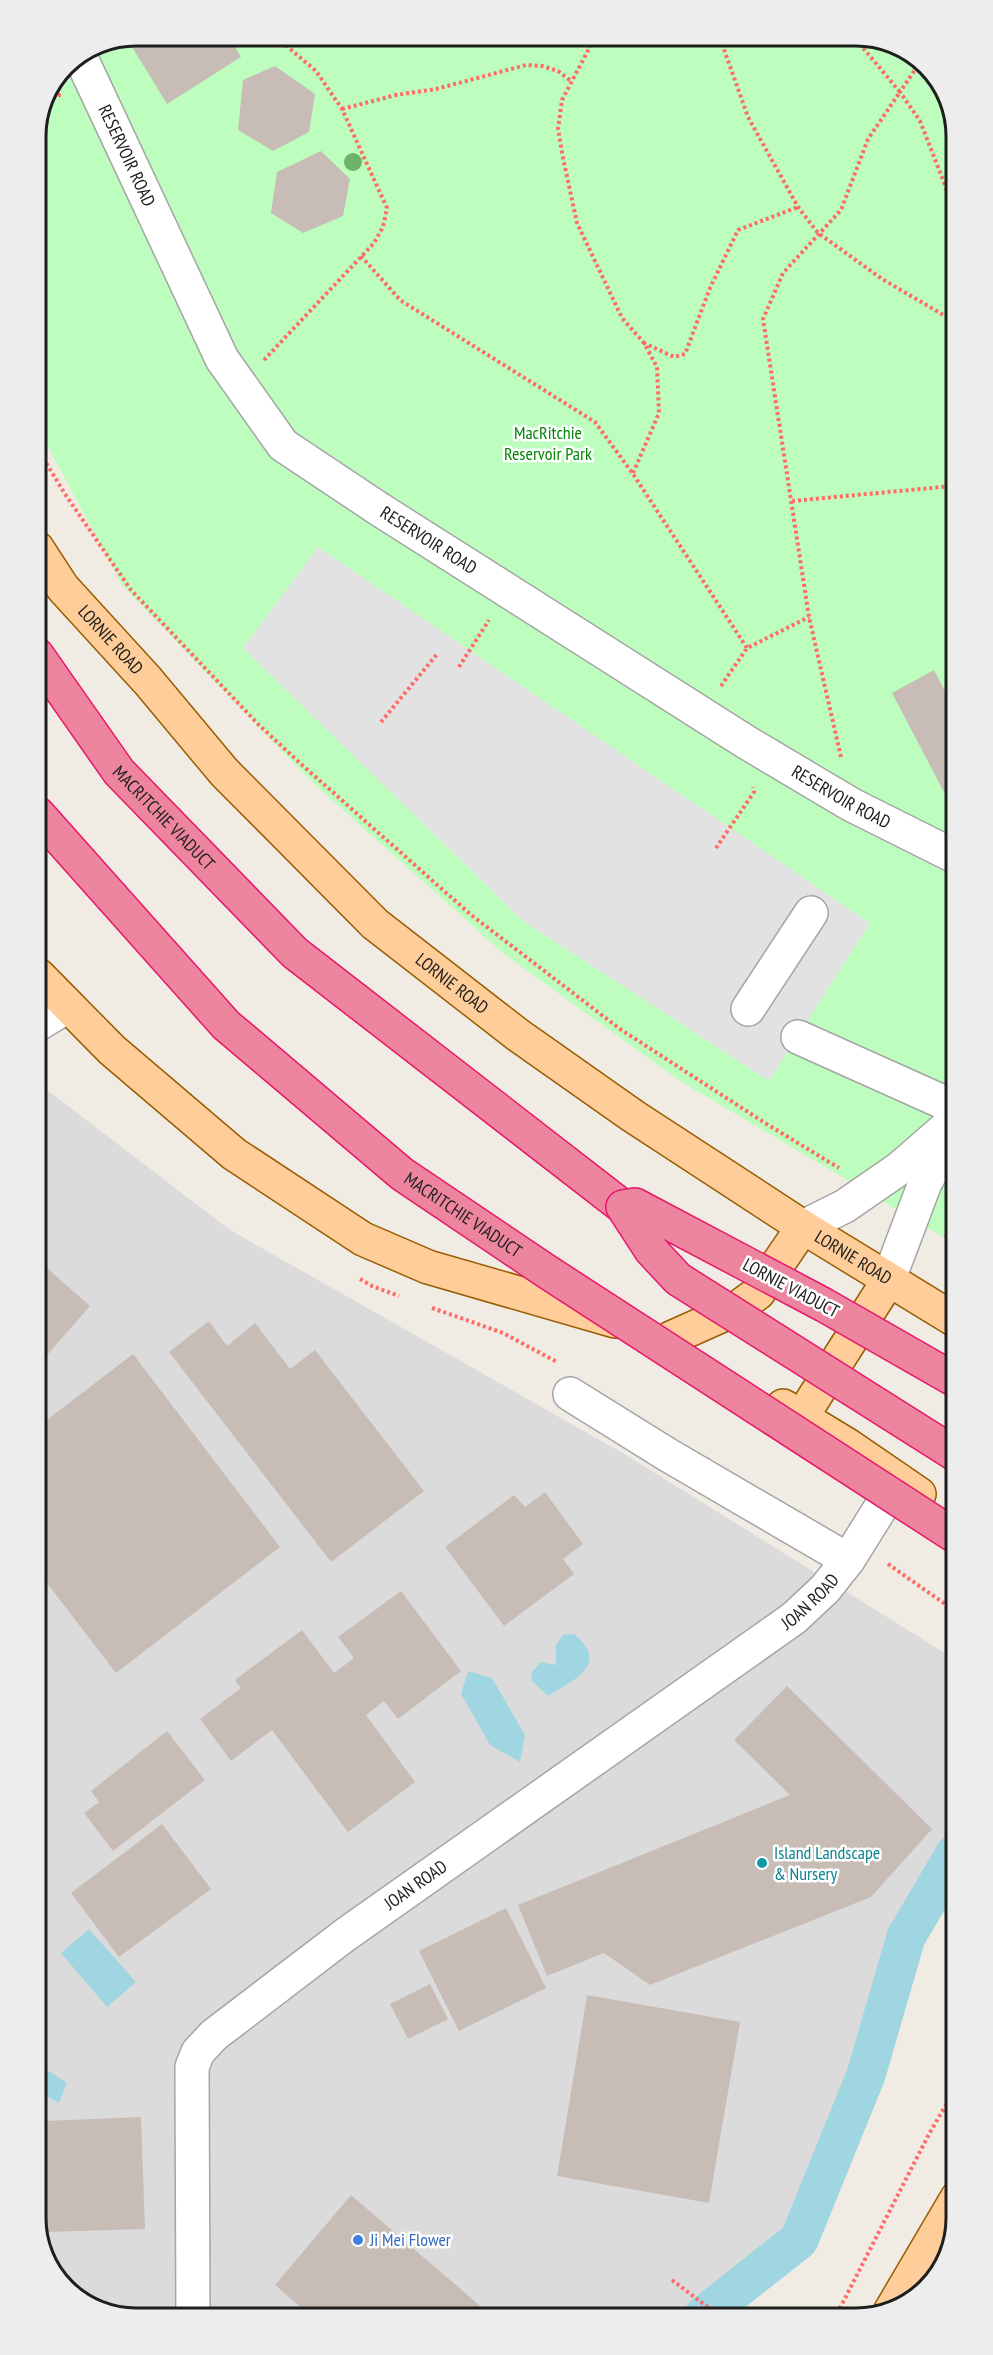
<svg xmlns="http://www.w3.org/2000/svg" width="993" height="2355" font-family="'PT Sans Narrow',sans-serif">
<rect width="100%" height="100%" fill="#f0ebe3"/>
<path fill="#dcdbdb" d="M 38,1083 L 230,1230 L 626,1455 L 956,1660 L 956,1839 L 897,1934 L 850,2084 L 792,2234 L 687,2315 L 130,2319 L 75,2298 L 41,2250 Z"/>
<path fill="#bdfdbe" d="M 863,36 L 918,57 L 952,105 L 955,1244 L 680,1081 L 504,954 L 311,781 L 122,585 L 37,426 L 36,130 L 66,65 L 98,44 Z"/>
<path fill="#e2e2e2" d="M 318,547 L 870,923 L 769,1081 L 523,921 L 243,648 Z"/>
<path fill="#a0d6e1" d="M 574,1634 C 611,1664 574,1680 548,1696 L 532,1681 L 531,1673 L 541,1662 L 556,1665 L 556,1645 L 563,1635 Z
M 468,1671 L 492,1678 L 525,1735 L 520,1762 L 490,1745 L 461,1694 Z
M 89,1929 L 136,1982 L 107,2007 L 61,1953 Z
M 41,2066 L 67,2083 L 59,2103 L 41,2093 Z"/>
<g fill="none" stroke-linecap="round" stroke-linejoin="round">
<path stroke="#a0d6e1" stroke-width="39" d="M 704,2315 L 799,2240 L 866,2075 L 906,1937 L 956,1852"/>
</g>
<path fill="#c8bdb6" d="M 232,42 L 241,57 L 167,104 L 132,47 L 139,43 Z
M 275,66 L 315,94 L 309,132 L 273,151 L 238,130 L 243,80 Z
M 321,151 L 350,179 L 343,216 L 303,233 L 271,213 L 277,172 Z
M 934,670 L 953,707 L 953,790 L 945,794 L 892,693 Z
M 39,1261 L 90,1306 L 47,1355 L 39,1348 Z
M 209,1321 L 227,1346 L 255,1323 L 290,1369 L 315,1350 L 424,1491 L 331,1562 L 169,1352 Z
M 133,1354 L 280,1547 L 116,1673 L 40,1574 L 39,1426 Z
M 545,1492 L 583,1544 L 563,1559 L 574,1574 L 504,1626 L 445,1547 L 514,1495 L 525,1507 Z
M 401,1591 L 461,1671 L 398,1719 L 384,1701 L 366,1715 L 415,1782 L 348,1832 L 272,1730 L 231,1761 L 200,1719 L 241,1688 L 235,1680 L 302,1630 L 334,1673 L 354,1658 L 338,1637 Z
M 787,1686 L 932,1829 L 871,1897 L 650,1985 L 604,1953 L 547,1976 L 518,1905 L 790,1795 L 734,1740 Z
M 167,1731 L 205,1780 L 113,1851 L 84,1813 L 99,1802 L 91,1791 Z
M 162,1824 L 211,1889 L 119,1957 L 71,1893 Z
M 506,1908 L 546,1988 L 459,2031 L 419,1951 Z
M 430,1984 L 448,2019 L 408,2039 L 390,2004 Z
M 587,1995 L 740,2022 L 709,2203 L 557,2176 Z
M 141,2117 L 145,2229 L 46,2232 L 46,2258 L 41,2250 L 41,2137 L 45,2136 L 44,2121 Z
M 351,2195 L 492,2316 L 313,2318 L 275,2285 Z"/>
<g fill="none" stroke-linecap="round" stroke-linejoin="round">
<g stroke="#a5a5a5" stroke-width="36">
<g id="minor">
<path id="s1" d="M 80,56 L 222,359 L 283,445 L 379,509 L 746,742 L 852,805 L 954,856"/>
<path d="M 748,1009 L 811,913"/>
<path d="M 38,1024 L 68,1006"/>
<path d="M 798,1037 L 954,1107"/>
<path d="M 803,1227 L 845,1206 L 900,1168 L 954,1121"/>
<path d="M 888,1281 L 925,1183 L 953,1132"/>
<path d="M 570,1394 L 668,1455 L 848,1560"/>
<path id="s2" d="M 193,2318 L 192,2067 L 198,2052 L 214,2035 L 345,1935 L 794,1618 L 825,1589 L 848,1560 L 898,1480"/>
</g>
</g>
<g stroke="#985d00" stroke-width="36">
<g id="major">
<path id="s3" d="M 37,548 L 63,588 L 148,681 L 224,772 L 375,924 L 518,1035 L 633,1116 L 803,1227 L 955,1320"/>
<path d="M 38,975 L 112,1050 L 234,1154 L 363,1239 L 428,1267 L 615,1321"/>
<path d="M 671,1338 L 736,1309 L 758,1293 L 803,1227"/>
<path d="M 783,1406 L 849,1446 L 919,1494"/>
<path d="M 801,1418 L 888,1281"/>
<path d="M 890,2312 L 957,2198"/>
</g>
</g>
<g stroke="#e8176b" stroke-width="36">
<g id="highway">
<path id="s4" d="M 37,655 L 119,772 L 295,953 L 623,1207"/>
<path d="M 38,814 L 111,896"/>
</g>
</g>
<path stroke="#ff6c65" stroke-width="4" stroke-dasharray="3 3" stroke-linecap="butt" d="M 720,38 L 748,117 L 798,207 L 818,233 L 882,279 L 952,320
M 594,39 L 562,100 L 558,129 L 563,158 L 577,223 L 622,318 L 644,343
M 921,61 L 900,92 L 920,121 L 952,203
M 52,96 L 61,95
M 342,109 L 396,95 L 436,89 L 526,65 L 542,66 L 558,71 L 571,81
M 361,256 L 400,300 L 595,422 L 633,474 L 747,648
M 264,360 L 374,243 L 383,227 L 387,208 L 342,109 L 316,71 L 282,42
M 37,448 L 65,494 L 131,590 L 259,725 L 301,764 L 470,914 L 620,1029 L 765,1123 L 839,1168
M 633,473 L 659,413 L 657,367 L 644,343 L 674,357 L 685,354 L 710,288 L 738,230 L 798,207
M 792,501 L 953,486
M 459,667 L 489,620
M 721,686 L 747,648 L 809,617
M 381,722 L 438,653
M 841,757 L 809,617 L 763,319 L 783,273 L 841,210 L 868,139 L 900,92 L 853,36
M 716,848 L 754,792 L 753,787
M 945,1234 L 955,1240
M 360,1279 L 372,1286 L 399,1296
M 432,1308 L 503,1333 L 557,1362
M 888,1564 L 955,1611
M 672,2280 L 718,2315
M 837,2314 L 929,2134 L 957,2086"/>
<use href="#minor" stroke="#fff" stroke-width="33"/>
<use href="#major" stroke="#ffcd99" stroke-width="33"/>
<use href="#highway" stroke="#ed859f" stroke-width="33"/>
<g stroke="#e8176b" stroke-width="36" stroke-linecap="butt">
<g id="highway-bridge">
<path id="s5" d="M 111,896 L 226,1025 L 402,1174 L 546,1271 L 955,1536"/>
<path d="M 955,1380 L 824,1305 L 635,1205 L 623,1207 L 651,1250 L 678,1279 L 955,1454"/>
</g>
</g>
<use href="#highway-bridge" stroke="#ed859f" stroke-width="33"/>
</g>
<circle fill="#6eb369" cx="353" cy="162" r="9"/>
<circle fill="#0f9aa8" stroke="#fff" stroke-width="2" cx="762" cy="1863" r="6"/>
<circle fill="#3f7fe0" stroke="#fff" stroke-width="2" cx="358" cy="2240" r="6"/>
<g text-anchor="middle" stroke-width="5" stroke-linejoin="round" paint-order="stroke">
<g font-size="18" fill="#1e1e1e" stroke="#fff">
<text dy="6" stroke="none"><textPath href="#s1" startOffset="110">RESERVOIR ROAD</textPath></text>
<text dy="6" stroke="none"><textPath href="#s1" startOffset="614">RESERVOIR ROAD</textPath></text>
<text dy="6" stroke="none"><textPath href="#s3" startOffset="118">LORNIE ROAD</textPath></text>
<text dy="6" stroke="none"><textPath href="#s1" startOffset="1100">RESERVOIR ROAD</textPath></text>
<text dy="6" stroke="none"><textPath href="#s4" startOffset="207">MACRITCHIE VIADUCT</textPath></text>
<text dy="6" stroke="none"><textPath href="#s3" startOffset="604">LORNIE ROAD</textPath></text>
<text dy="6" stroke="none"><textPath href="#s5" startOffset="477">MACRITCHIE VIADUCT</textPath></text>
<text dy="6" stroke="none"><textPath href="#s3" startOffset="1090">LORNIE ROAD</textPath></text>
<text transform="translate(791 1288) rotate(28)" y="6">LORNIE VIADUCT</text>
<text dy="6" stroke="none"><textPath href="#s2" startOffset="1028">JOAN ROAD</textPath></text>
<text dy="6" stroke="none"><textPath href="#s2" startOffset="542">JOAN ROAD</textPath></text>
</g>
<g font-size="18" fill="#038506" stroke="#fff">
<text x="548" y="439">MacRitchie<tspan x="548" dy="21">Reservoir Park</tspan></text>
</g>
<g font-size="18" fill="#0d838f" stroke="#fff" text-anchor="start">
<text x="774" y="1859">Island Landscape<tspan x="774" dy="21">&amp; Nursery</tspan></text>
</g>
<g font-size="18" fill="#366cbe" stroke="#fff" text-anchor="start">
<text x="370" y="2246">Ji Mei Flower</text>
</g>
</g>
<path d="M0 0H993V2355H0ZM136 46H856A90 90 0 0 1 946 136V2218A90 90 0 0 1 856 2308H136A90 90 0 0 1 46 2218V136A90 90 0 0 1 136 46Z" fill="#ededed" fill-rule="evenodd"/>
<path fill="none" stroke="#1e1e1e" stroke-width="3" d="M136 46H856A90 90 0 0 1 946 136V2218A90 90 0 0 1 856 2308H136A90 90 0 0 1 46 2218V136A90 90 0 0 1 136 46Z"/>
</svg>
